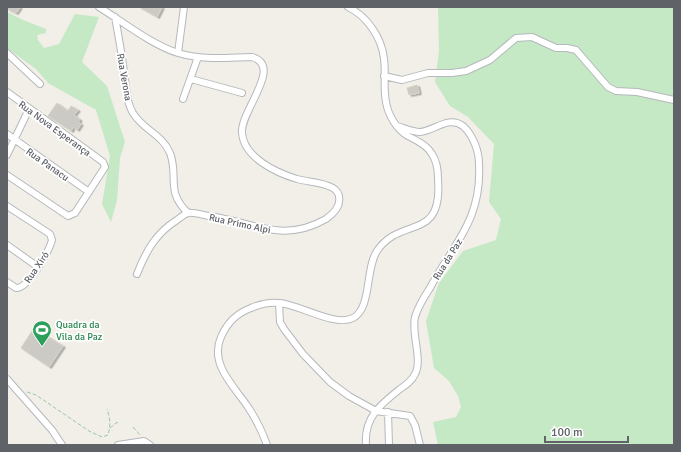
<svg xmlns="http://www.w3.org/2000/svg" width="681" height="452" font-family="Signika,sans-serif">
<defs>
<filter id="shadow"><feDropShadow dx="2.5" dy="1.5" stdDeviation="0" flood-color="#0004"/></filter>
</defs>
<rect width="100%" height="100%" fill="#f1efe8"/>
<path fill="#c5e8c5" d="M 438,7 L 674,7 L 674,445 L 438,445 L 433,422 L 456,417 L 461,407 L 458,396 L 449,381 L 434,368 L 426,321 L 439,283 L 463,251 L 496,240 L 501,219 L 489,202 L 494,144 L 468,117 L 450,106 L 435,82 L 439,51 Z
M 7,12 L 23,20 L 46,29 L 46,33 L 37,35 L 38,40 L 44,48 L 59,44 L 75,14 L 99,17 L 82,62 L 107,86 L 125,142 L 120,158 L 117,200 L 111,222 L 102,204 L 110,156 L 96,110 L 48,83 L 36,69 L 7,48 Z"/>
<path fill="#cccac5" stroke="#d6d1c6" filter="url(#shadow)" d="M 7,7 L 20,7 L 16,13 L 7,9 Z
M 139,7 L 162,7 L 157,17 Z
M 417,85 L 419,93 L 409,95 L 407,88 Z
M 57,103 L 68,111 L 71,106 L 78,110 L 74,115 L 80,120 L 78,122 L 81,124 L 77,130 L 73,127 L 71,131 L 48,116 Z
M 34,328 L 63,346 L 49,367 L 21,348 Z"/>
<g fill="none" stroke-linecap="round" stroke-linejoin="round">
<g stroke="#b5b8bc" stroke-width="8">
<path id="minor" d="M 99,7 C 123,22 152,45 178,53 C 201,60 228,58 252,57 C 284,66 240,111 242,133 C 244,158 277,173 297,179 C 308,182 323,182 333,188 C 336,190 339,193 339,197 C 341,207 333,214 326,219 C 282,244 253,222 209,216 C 203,215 193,212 188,213 C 184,214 180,218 177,220 C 156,233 146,251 137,274
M 115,17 C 118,33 121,49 123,65 C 126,80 125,100 133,113 C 143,130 162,134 170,153 C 179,177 165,191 188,213
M 7,53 L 40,84
M 178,53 L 184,7
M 384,76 L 402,80 L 428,73 L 452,73 L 466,71 L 490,60 L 516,38 L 532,37 L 556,48 L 567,48 L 576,50 L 608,87 L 616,91 L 637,92 L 674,100
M 191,79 L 242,93
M 7,92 L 103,162 L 105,167 L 75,213 L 68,216 L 7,175
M 183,99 L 198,57
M 7,134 L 89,192
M 7,155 L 29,109
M 7,206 L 50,234 L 52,240 C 49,251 28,289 16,288 L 7,282
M 7,245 L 38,267
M 279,303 L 280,322 L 284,329 L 303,354 L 330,382 L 349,396 L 376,411 L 410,416 L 415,425 L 420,445
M 7,379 L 52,430 L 62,445
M 388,412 L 389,445
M 118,445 L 144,441 L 150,445
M 267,445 C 262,431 256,419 248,407 C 234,386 209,364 221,337 C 227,323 237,313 251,308 C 260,304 270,302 280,303 C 300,305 335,327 353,318 C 372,308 365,269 377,251 C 401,215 443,243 438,179 C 438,171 436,160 432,154 C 427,145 417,141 408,136 C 397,130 388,115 386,102 C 383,87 386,73 384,59 C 382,38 367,16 348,7
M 366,445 C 364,417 380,405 400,389 C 406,385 412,381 415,374 C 423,360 411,334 415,317 C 418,307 424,297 430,288 C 454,243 482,220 479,164 C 479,151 473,135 463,126 C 449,115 434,131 420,132 C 413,132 404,128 397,126"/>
</g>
<path stroke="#9cc7a9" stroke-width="1" stroke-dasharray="4 2" stroke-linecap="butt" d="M 27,392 L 36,395 L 89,431 L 102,437 L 108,435 C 111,425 110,418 107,409
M 133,427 L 140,435
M 110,428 L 116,423 L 120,422"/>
<use href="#minor" stroke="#fff" stroke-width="6"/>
</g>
<defs>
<g id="stadium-pin" transform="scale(1)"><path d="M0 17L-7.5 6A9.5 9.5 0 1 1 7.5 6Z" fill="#2e9e5b" stroke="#fff"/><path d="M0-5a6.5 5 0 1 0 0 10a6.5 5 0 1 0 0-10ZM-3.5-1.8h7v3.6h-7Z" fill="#fff"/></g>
</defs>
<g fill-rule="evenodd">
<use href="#stadium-pin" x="42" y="330"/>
</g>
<g text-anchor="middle" stroke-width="3.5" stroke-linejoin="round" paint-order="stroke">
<g font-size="10" fill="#5f6368" stroke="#fff">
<text transform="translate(125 77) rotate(80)" y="4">Rua Verona</text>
<text transform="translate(55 128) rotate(36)" y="4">Rua Nova Esperança</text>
<text transform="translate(48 164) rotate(35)" y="4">Rua Panacu</text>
<text transform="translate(240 223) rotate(12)" y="4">Rua Primo Alpi</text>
<text transform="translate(447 259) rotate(-58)" y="4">Rua da Paz</text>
<text transform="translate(36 267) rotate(-56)" y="4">Rua Xiró</text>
</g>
<g font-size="10" fill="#27864d" stroke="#fff" text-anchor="start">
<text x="56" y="328">Quadra da<tspan x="56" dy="12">Vila da Paz</tspan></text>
</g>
</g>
<rect width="681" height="452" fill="none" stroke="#5f6368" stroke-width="16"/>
<path d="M545 436v6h83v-6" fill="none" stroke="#5f6368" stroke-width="2"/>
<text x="551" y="436" font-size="12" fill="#5f6368" stroke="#ffffff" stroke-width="3" paint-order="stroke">100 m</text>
</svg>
